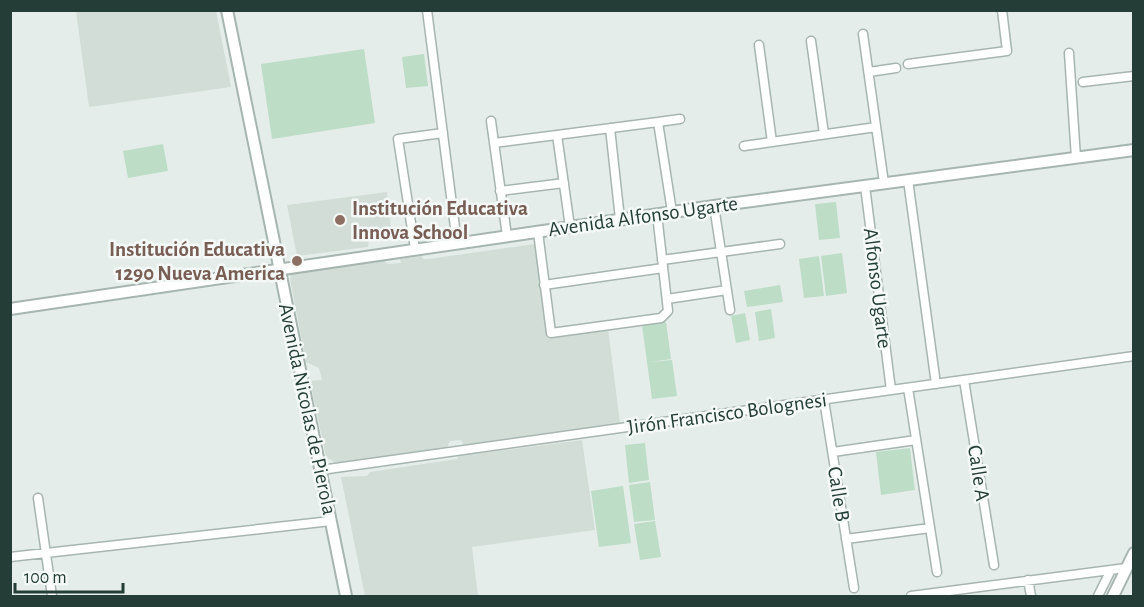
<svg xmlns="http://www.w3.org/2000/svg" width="1144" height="607" font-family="'Alegreya Sans',sans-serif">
<rect width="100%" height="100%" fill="#e4ede9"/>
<path fill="#d2ddd8" d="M 76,11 L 216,11 L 231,87 L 89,107 Z
M 387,192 L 392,236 L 369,239 L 368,247 L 297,256 L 287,205 Z
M 535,244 L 547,336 L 608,328 L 620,423 L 464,445 L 461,440 L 450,441 L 447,448 L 336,463 L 326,457 L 310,381 L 322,380 L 319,368 L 306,362 L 290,279 L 292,274 L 383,260 L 388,264 L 401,263 L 400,259 L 422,256 L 423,259 L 428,259 Z
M 582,440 L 595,530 L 472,547 L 478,596 L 365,596 L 341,477 L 367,476 L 370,472 L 457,459 L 459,456 Z"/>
<path fill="#bdddc7" d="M 364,49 L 375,123 L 272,139 L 261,64 Z
M 424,54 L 428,86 L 406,88 L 402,57 Z
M 163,144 L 168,171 L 128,178 L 123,151 Z
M 836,202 L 840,238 L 819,240 L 815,204 Z
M 842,253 L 847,293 L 826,296 L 821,256 Z
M 819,256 L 824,296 L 804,298 L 799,259 Z
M 780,285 L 783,302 L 747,307 L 744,291 Z
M 771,309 L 775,338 L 759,341 L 755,312 Z
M 745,313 L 750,340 L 736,343 L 731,316 Z
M 666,322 L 671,359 L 650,362 L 672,360 L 677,396 L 652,399 L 642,325 Z
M 645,443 L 649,480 L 629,483 L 625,445 Z
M 910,448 L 915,490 L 881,495 L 876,452 Z
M 650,482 L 655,520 L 634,522 L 629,485 Z
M 623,486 L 631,543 L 599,547 L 591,491 Z
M 655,521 L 661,557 L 640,560 L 634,524 Z"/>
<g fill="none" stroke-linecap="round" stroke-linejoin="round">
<g stroke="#a7b5b0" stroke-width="11">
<path id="minor" d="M 427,10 L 457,243
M 863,34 L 884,183
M 811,41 L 824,134
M 759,45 L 772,142
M 1069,53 L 1076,158
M 908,64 L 1007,51 L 1002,10
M 869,72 L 896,68
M 1083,82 L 1134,76
M 491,121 L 507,236
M 658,122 L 680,119
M 610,128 L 620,219
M 557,135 L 570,227
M 494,143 L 658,122 L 672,212
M 744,146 L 876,127
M 908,180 L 936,384
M 865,186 L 891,390
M 500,191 L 564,183
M 714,206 L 730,310
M 538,232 L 551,333 L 661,318 L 668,311 L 657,214
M 415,249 L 398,139 L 443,133
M 662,260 L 780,244
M 544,285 L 663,268
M 667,299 L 727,290
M 964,380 L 994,565
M 908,388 L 937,572
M 824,400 L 854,588
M 833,452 L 916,440
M 321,470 L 1134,356
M 38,498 L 52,596
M 846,539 L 930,528
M 10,557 L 331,521
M 1028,580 L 1031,596
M 911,596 L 1126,568
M 1098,596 L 1111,570"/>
</g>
<g stroke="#a7b5b0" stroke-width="14">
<path id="tertiary" d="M 227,10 L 346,596
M 10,309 L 714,206 L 1134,150
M 1113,596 L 1134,553"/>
</g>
<use href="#minor" stroke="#fff" stroke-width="8"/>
<use href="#tertiary" stroke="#fff" stroke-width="10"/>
</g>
<g fill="#8d6e63" stroke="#f4f9f7" stroke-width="2">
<circle cx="340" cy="220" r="6"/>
<circle cx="297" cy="261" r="6"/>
</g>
<g text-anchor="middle" stroke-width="5" stroke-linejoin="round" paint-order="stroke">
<g font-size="21" font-weight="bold" fill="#785e54" stroke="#f4f9f7" text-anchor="start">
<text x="352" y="215">Institución Educativa<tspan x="352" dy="24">Innova School</tspan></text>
<text x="285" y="256" text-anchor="end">Institución Educativa<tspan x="285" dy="24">1290 Nueva America</tspan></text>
</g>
<g font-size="21" fill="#243e37" stroke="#f4f9f7">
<text transform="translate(643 216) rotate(-8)" y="7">Avenida Alfonso Ugarte</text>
<text transform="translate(878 288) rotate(83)" y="7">Alfonso Ugarte</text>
<text transform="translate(308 409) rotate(78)" y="7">Avenida Nicolas de Pierola</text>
<text transform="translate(727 413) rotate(-8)" y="7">Jirón Francisco Bolognesi</text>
<text transform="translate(979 473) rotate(81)" y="7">Calle A</text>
<text transform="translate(839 494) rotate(81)" y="7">Calle B</text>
</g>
</g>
<rect width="1144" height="607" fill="none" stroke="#243e37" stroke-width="24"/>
<path d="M15 583v9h108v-9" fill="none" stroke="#243e37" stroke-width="3"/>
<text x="24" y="583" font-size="18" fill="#243e37" stroke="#f4f9f7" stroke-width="4.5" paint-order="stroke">100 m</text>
</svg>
